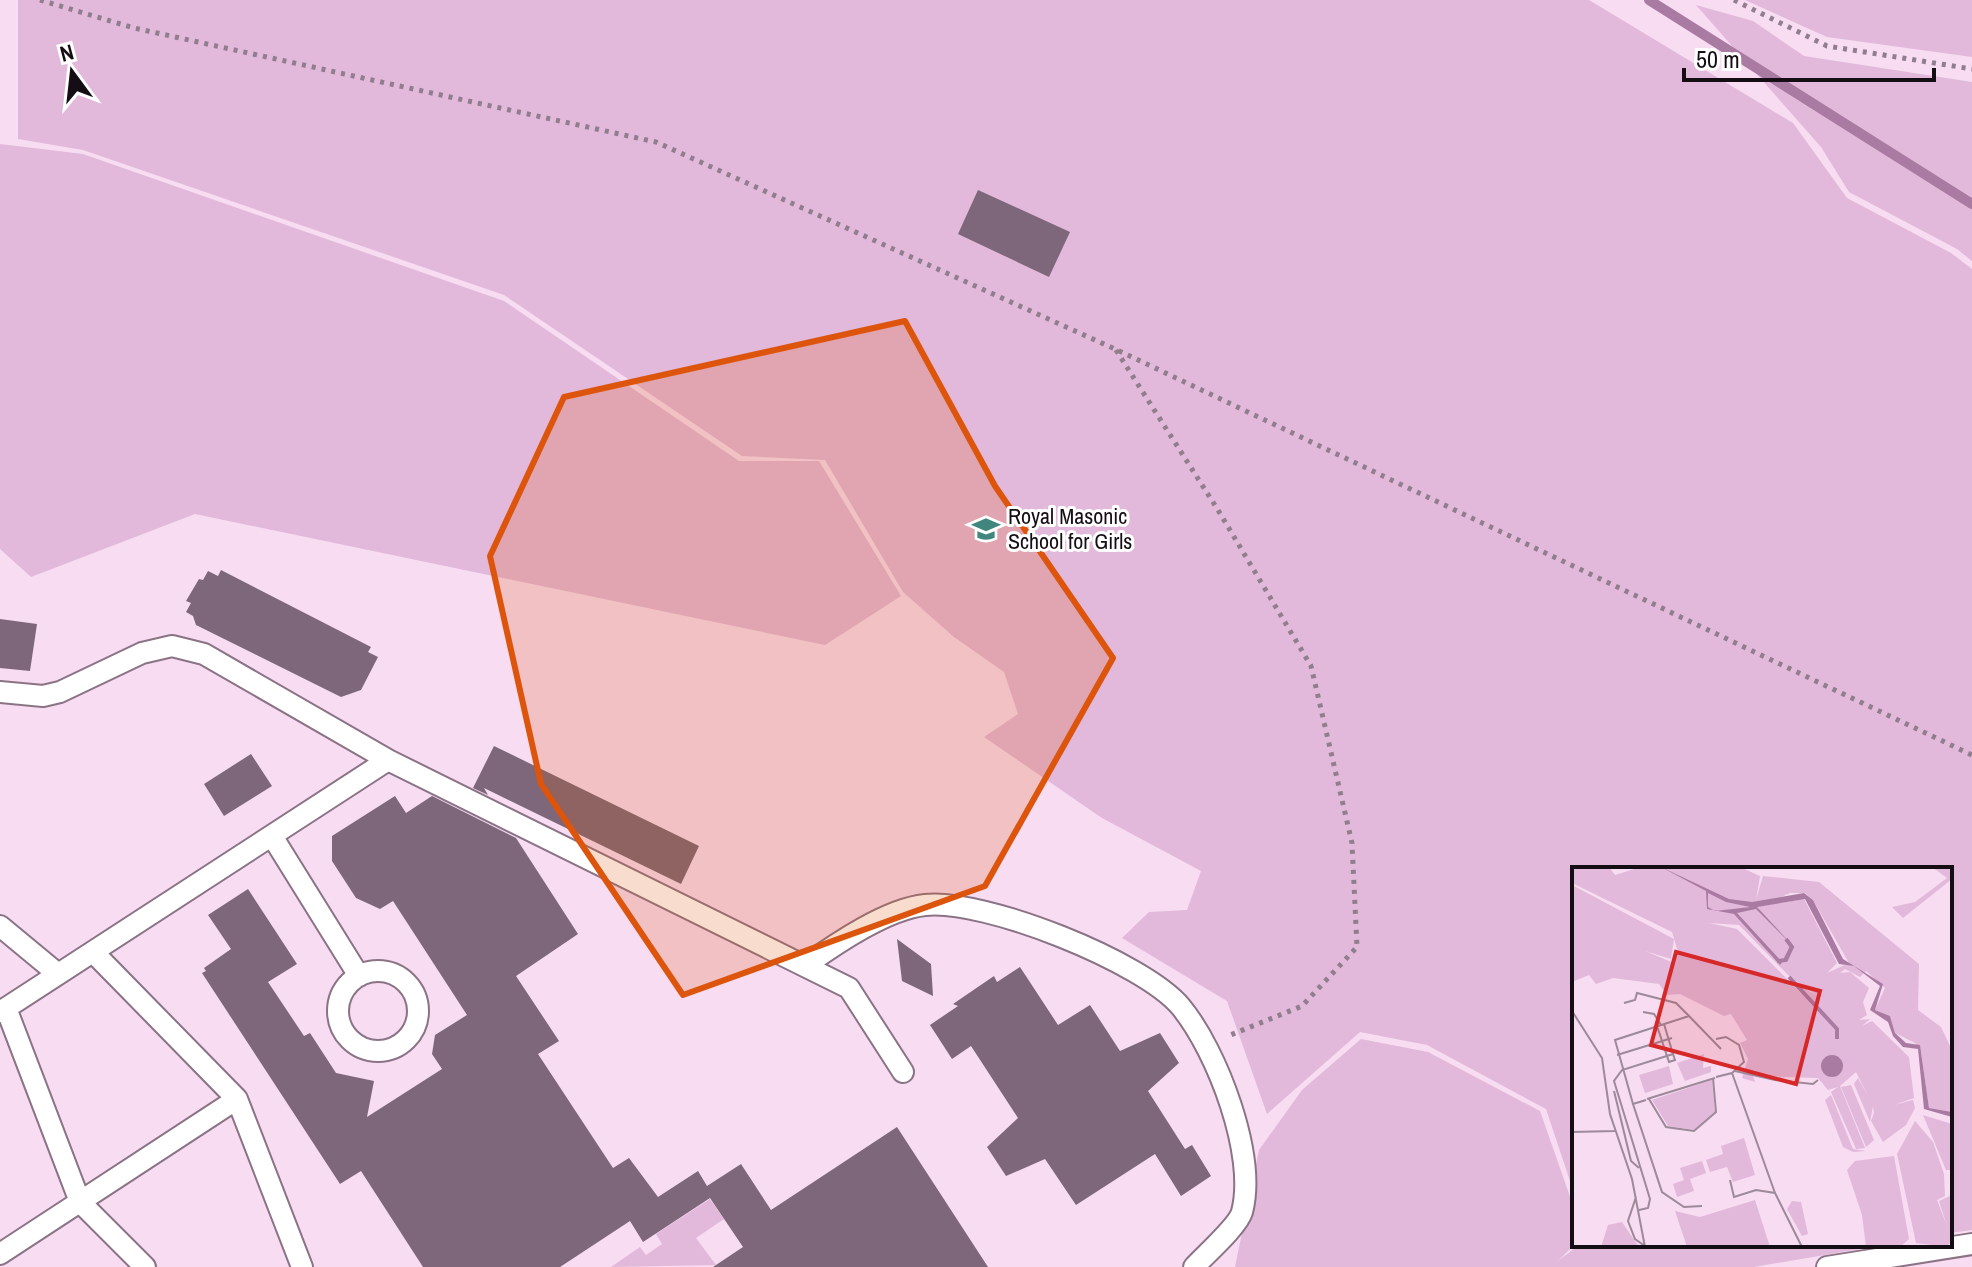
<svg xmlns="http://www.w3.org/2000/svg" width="1972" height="1267" font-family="'Archivo Narrow',sans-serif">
<rect width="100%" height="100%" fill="#f7dcf2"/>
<path fill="#e2b9da" d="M 18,0 L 1589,0 L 1793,123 L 1847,198 L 1951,253 L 1972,269 L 1972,1230 L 1950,1233 L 1950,869 L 1574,869 L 1574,1193 L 1546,1109 L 1427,1045 L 1360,1032 L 1267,1114 L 1227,1001 L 1122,938 L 1149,912 L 1187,910 L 1201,871 L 1102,818 L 984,737 L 1018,714 L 1004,672 L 954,637 L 903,592 L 825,460 L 742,456 L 504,295 L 83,150 L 18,139 Z
M 1745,0 L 1972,0 L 1972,57 L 1827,37 Z
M 1696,5 L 1753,21 L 1804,56 L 1972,82 L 1972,261 L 1957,249 L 1849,192 L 1821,147 Z
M 0,144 L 83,154 L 504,301 L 739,461 L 819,461 L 901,596 L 825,645 L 195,514 L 31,577 L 0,549 Z
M 1361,1039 L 1428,1052 L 1540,1111 L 1574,1208 L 1574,1245 L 1558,1261 L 1579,1245 L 1883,1245 L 1754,1267 L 1235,1267 L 1259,1150 L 1302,1090 Z
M 710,1199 L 724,1219 L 696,1238 L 716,1265 L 611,1267 L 640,1247 L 646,1255 L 662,1244 L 656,1234 Z"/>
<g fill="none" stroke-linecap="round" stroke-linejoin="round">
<path stroke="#aa7ba2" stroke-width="10" d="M 1649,0 L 1972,204"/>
</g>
<path fill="#7e677a" d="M 978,190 L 1070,232 L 1049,277 L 958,234 Z
M 221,570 L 371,647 L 368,652 L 378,657 L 361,690 L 341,697 L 196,625 L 193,616 L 186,612 L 191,603 L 186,601 L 199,579 L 203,580 L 208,571 L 218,576 Z
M 0,619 L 37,624 L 30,671 L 0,668 Z
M 494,746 L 699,846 L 681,884 L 484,788 L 488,795 L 473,788 Z
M 251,754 L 272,786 L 224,816 L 204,784 Z
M 395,796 L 406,813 L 432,796 L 516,838 L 578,934 L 516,976 L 559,1041 L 538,1054 L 613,1168 L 629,1158 L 658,1197 L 698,1171 L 707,1186 L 741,1164 L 771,1210 L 897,1127 L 988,1267 L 713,1267 L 743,1247 L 710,1198 L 643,1242 L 630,1221 L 560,1267 L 423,1267 L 361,1171 L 340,1184 L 202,973 L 206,971 L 204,968 L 231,949 L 208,915 L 248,889 L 297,964 L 268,982 L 304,1036 L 310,1033 L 336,1073 L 374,1081 L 367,1117 L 442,1069 L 432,1054 L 435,1035 L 467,1015 L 393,901 L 380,909 L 356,898 L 332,861 L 332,836 Z
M 897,939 L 931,964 L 933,996 L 902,981 Z
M 1020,967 L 1058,1025 L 1090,1005 L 1120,1051 L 1160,1033 L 1179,1063 L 1148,1091 L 1185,1149 L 1192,1145 L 1211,1176 L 1181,1196 L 1155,1154 L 1076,1205 L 1045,1159 L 1006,1176 L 987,1147 L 1018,1118 L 971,1046 L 952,1059 L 930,1025 L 958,1006 L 953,1004 L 994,976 L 997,982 Z"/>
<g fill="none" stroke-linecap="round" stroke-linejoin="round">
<g stroke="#8b7386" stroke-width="24">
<path id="lane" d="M 0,692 L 43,696 L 60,692 L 142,653 L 172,646 L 204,654 L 388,760
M 272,836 L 359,976
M 0,926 L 58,974
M 93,952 L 237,1099 L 302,1267
M 806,965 C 837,943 887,909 925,905 C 983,898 1144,962 1181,1007 C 1217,1051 1257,1155 1242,1212 C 1238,1226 1205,1255 1194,1267
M338 1011a40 40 0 1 1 80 0a40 40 0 1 1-80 0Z
M 6,1008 L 80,1202 L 145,1267
M 0,1012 L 388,760 L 849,988 L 903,1072
M 0,1254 L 237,1099
M 1827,1267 L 1972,1244"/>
</g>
<path stroke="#907d8d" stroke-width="5" stroke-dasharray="4 6" stroke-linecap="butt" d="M 40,0 L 134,28 L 656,142 L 1115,349 L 1972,755
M 1734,0 L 1827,46 L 1972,69
M 1116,350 L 1218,510 L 1311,666 L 1352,843 L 1357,947 L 1302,1006 L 1228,1036"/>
<use href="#lane" stroke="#fff" stroke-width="20"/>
</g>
<path fill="#dd550c" fill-opacity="0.2" stroke="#dd550c" stroke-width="6" stroke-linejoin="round" d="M 905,321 L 995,486 L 1113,658 L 985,886 L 683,995 L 541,784 L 490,556 L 564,397 Z"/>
<defs>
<g id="school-bare" transform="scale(2.16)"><path d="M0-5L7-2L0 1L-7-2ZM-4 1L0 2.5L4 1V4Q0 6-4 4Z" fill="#41867c" stroke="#fff" stroke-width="2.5" paint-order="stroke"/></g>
</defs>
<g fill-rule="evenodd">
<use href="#school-bare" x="986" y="529"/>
</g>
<g text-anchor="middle" stroke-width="6" stroke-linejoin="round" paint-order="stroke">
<g font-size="22" fill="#150d14" stroke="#fff" text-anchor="start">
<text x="1008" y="524">Royal Masonic<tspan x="1008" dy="25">School for Girls</tspan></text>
</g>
</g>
<g transform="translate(1572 867)">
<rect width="380" height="380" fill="#f7dcf2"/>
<path d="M 0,0 L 37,0 L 43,8 L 69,0 L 168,0 L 188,9 L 184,33 L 191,9 L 247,15 L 347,97 L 346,143 L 369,160 L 380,183 L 380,245 L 357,241 L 349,185 L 343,176 L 323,166 L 318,149 L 303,143 L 313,121 L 294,104 L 288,110 L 273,102 L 268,106 L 278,105 L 297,121 L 291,135 L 295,148 L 287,153 L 298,152 L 290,159 L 300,154 L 337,190 L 342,231 L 322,238 L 341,233 L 343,241 L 334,258 L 311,275 L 299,254 L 302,246 L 301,239 L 298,255 L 282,217 L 286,211 L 296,229 L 284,205 L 268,219 L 293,281 L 284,282 L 259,225 L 266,220 L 256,223 L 246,211 L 181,209 L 183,215 L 170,211 L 176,192 L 168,176 L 175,173 L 159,147 L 152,149 L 108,127 L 95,128 L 87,117 L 41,111 L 24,117 L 17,108 L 0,115 L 0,18 L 102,72 L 99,92 L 73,84 L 102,96 L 106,85 L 100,65 L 0,16 ZM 218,26 L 233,26 L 241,33 L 277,96 L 255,106 L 265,96 L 232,32 L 188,39 ZM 137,56 L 167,58 L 226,118 L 229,118 L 248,130 L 228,119 L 231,128 L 165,62 ZM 360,0 L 380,0 L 380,12 L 331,51 L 320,40 L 343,35 L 375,11 ZM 132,187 L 131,201 L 139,199 L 139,205 L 113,214 L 105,196 ZM 97,199 L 101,217 L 73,226 L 67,208 ZM 140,213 L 143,245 L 123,263 L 96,259 L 80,233 ZM 279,218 L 302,273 L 294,280 L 269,220 ZM 259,228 L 281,282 L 294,284 L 281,285 L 271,280 L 253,233 ZM 351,248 L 380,257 L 380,303 L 374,303 ZM 343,254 L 361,275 L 372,307 L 373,329 L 365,333 L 375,359 L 367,334 L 380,328 L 380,374 L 374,380 L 344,376 L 325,287 ZM 172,271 L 183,308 L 161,315 L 155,300 L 138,305 L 134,293 L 151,287 L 149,279 ZM 322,289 L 337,372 L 328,380 L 294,380 L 290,348 L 275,303 L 283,294 ZM 130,294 L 134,306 L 118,312 L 122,324 L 105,330 L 101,317 L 112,313 L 108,301 ZM 183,333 L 198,380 L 115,380 L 103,344 L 128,350 ZM 220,334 L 229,335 L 236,367 L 230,369 L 215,342 ZM 50,355 L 67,380 L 29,380 L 36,358 Z" fill="#e2b9da" fill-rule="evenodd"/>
<path d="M 89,0 L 157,32 L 180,35 L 232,26 L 241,33 L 271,92 L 311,117 L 303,143 L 318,149 L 323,166 L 334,176 L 348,178 L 357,241 L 380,245 L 380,250 L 352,242 L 346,182 L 331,180 L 321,169 L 316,155 L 298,143 L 308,119 L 282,99 L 267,97 L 233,32 L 185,40 L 222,80 L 208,98 L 162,47 L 135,42 L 134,24 ZM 136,26 L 154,35 L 178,40 L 143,44 L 136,40 ZM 184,42 L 219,77 L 210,95 L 165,46 ZM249 199a11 11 0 1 1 22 0a11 11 0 1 1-22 0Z" fill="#aa7ba2" fill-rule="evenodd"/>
<path fill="none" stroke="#aa7ba2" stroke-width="4" d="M 205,94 L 214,93 L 220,80 L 214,72M 217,110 L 265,162 L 265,172"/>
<path fill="none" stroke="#9d8999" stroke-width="2" d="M 52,136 L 63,133 L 65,126 L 104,136 L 117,149M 0,144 L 30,191 L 38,247 L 60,312 L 73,380M 71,145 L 82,147 L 89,158M 85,159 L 97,195 L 103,193 L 101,187M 45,188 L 100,171M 163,204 L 203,213 L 241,217 L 246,213M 160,206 L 203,326M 144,210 L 160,206 L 172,195 L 167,178 L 154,170 L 144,172M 42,224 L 59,294 L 67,301M 75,232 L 143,211M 77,232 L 94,260 L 122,264 L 144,245 L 141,211M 74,233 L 61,237 L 43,173 L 117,149 L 149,182M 61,237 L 90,325 L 112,340 L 130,339M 0,265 L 43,264M 158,313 L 162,330 L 184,323 L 203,326 L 230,380M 64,330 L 56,354 L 63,372 L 73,379M 67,343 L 76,341 L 78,332 L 42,214 L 50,203 L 101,187 L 92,157"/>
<path fill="#d62828" fill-opacity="0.15" stroke="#d62828" stroke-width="4" d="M 104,85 L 248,124 L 224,217 L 79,178 Z"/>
<rect width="380" height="380" fill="none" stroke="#150d14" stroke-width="4"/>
</g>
<g transform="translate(72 72) rotate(345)" stroke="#ffffff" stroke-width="6" paint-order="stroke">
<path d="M0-6L14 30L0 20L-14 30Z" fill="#150d14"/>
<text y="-12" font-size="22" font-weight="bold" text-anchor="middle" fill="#150d14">N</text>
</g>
<path d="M1684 68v12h250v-12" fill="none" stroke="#150d14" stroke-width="4"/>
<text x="1696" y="68" font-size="24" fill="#150d14" stroke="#ffffff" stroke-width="6" paint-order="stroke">50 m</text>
</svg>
